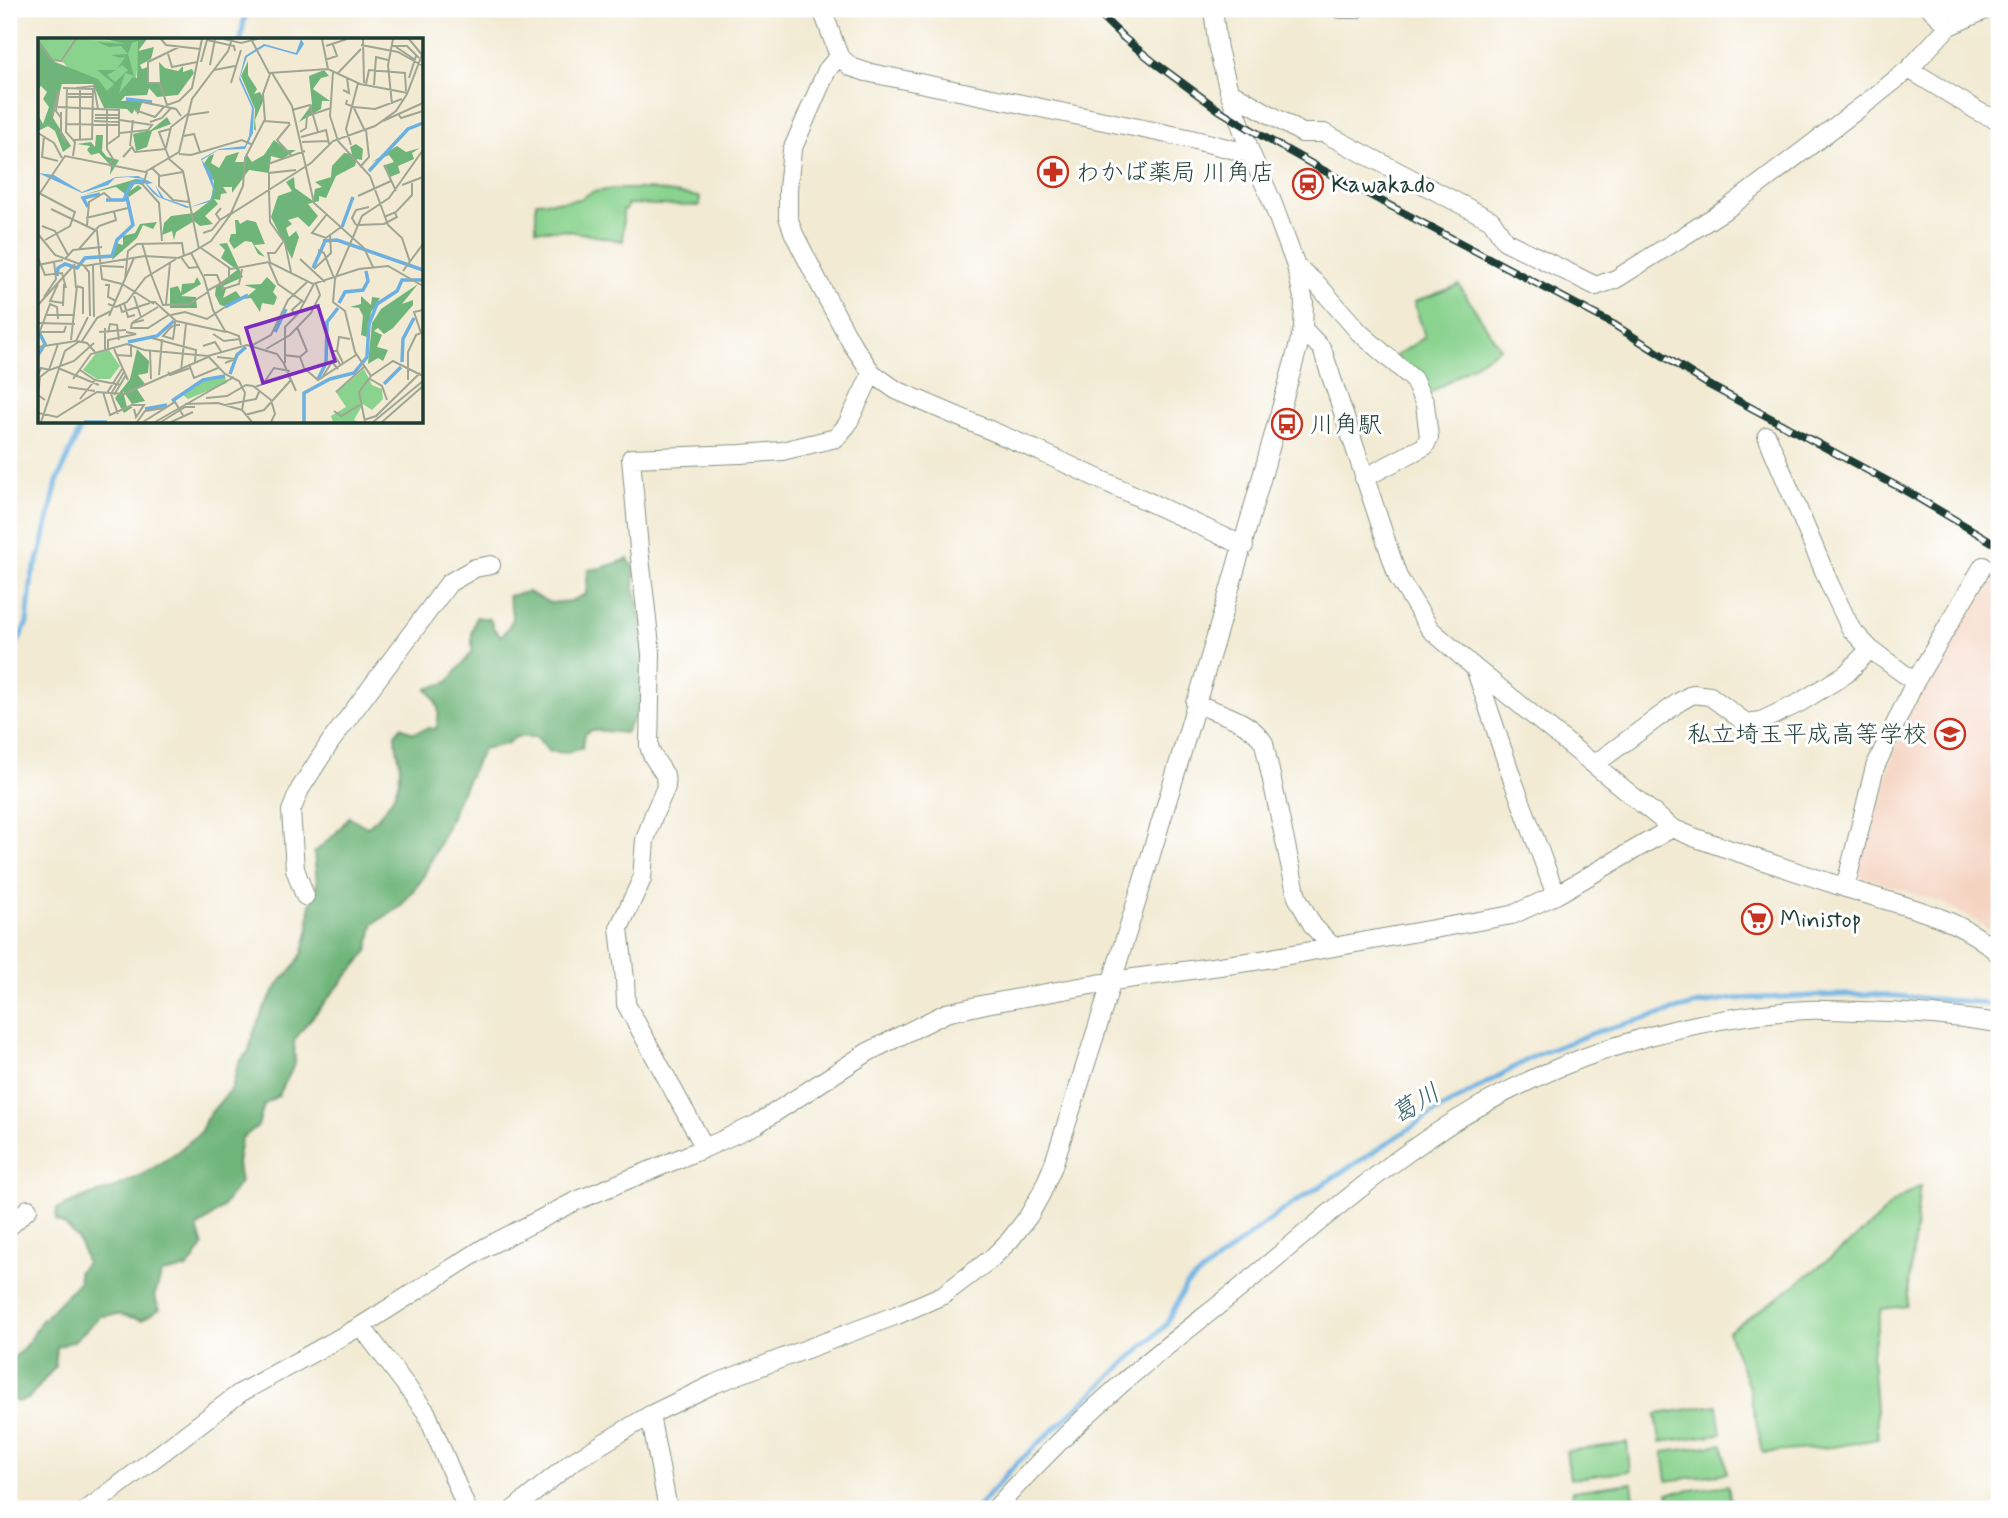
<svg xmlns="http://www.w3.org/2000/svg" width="2008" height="1518" font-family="Mynerve,'Klee One',sans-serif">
<rect width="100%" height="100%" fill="#fff"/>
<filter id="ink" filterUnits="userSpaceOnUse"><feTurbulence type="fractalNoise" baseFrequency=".0143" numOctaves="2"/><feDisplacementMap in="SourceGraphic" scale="14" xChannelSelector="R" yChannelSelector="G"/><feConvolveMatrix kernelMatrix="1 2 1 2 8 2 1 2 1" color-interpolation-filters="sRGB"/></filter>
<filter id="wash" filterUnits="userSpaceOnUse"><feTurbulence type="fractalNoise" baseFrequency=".00686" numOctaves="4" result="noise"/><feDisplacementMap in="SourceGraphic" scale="28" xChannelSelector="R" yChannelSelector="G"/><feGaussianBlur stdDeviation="1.57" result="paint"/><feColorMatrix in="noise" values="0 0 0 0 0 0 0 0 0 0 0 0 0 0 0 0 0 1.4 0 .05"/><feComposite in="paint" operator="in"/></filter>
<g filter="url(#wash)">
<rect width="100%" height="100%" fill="#f2ead3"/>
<path fill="#f4d3c0" d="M 1999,571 L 1999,939 L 1981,924 L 1946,904 L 1857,875 L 1892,758 L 1911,710 L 1938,660 Z"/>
<path fill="#8ad38f" stroke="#548862" stroke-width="2" d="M 613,189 L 649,189 L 700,197 L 699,206 L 627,204 L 627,209 L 623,210 L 623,241 L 564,230 L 536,230 L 536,202 L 565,201 L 580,199 L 592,192 Z
M 1459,285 L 1500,348 L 1426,396 L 1396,356 L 1425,337 L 1414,302 Z
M 1920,1186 L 1907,1306 L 1881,1309 L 1872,1354 L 1878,1439 L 1833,1447 L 1763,1453 L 1748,1385 L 1728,1332 L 1783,1294 L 1851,1242 L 1876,1221 L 1891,1204 Z
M 1717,1405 L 1721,1434 L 1660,1442 L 1656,1414 Z
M 1627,1443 L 1630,1471 L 1570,1479 L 1566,1451 Z
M 1723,1444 L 1727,1473 L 1667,1481 L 1663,1452 Z
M 1632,1483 L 1635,1509 L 1575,1509 L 1572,1491 Z
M 1728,1485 L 1732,1509 L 1671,1509 L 1668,1493 Z"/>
<path fill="#6fb57a" stroke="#477957" stroke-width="2" d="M 628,559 L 635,569 L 634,588 L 640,609 L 645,654 L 642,696 L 635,716 L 625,733 L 592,730 L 585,734 L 582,748 L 567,753 L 548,751 L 537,737 L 516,737 L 506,744 L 483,749 L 458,799 L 442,838 L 421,881 L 400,907 L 373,924 L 368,951 L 304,1027 L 294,1041 L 295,1063 L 279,1095 L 264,1105 L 258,1126 L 241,1139 L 237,1164 L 240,1182 L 221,1209 L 197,1228 L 203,1246 L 188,1268 L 162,1273 L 154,1297 L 160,1309 L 142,1320 L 117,1314 L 101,1316 L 74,1341 L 57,1347 L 55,1367 L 28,1399 L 17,1402 L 9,1398 L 9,1362 L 20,1352 L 32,1337 L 41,1321 L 79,1282 L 78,1272 L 86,1263 C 82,1243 74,1229 56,1220 L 57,1209 L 91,1195 L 112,1189 L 144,1174 L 177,1152 L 200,1133 L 207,1117 L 232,1088 L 238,1064 L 249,1051 L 253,1034 L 265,1006 L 282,979 L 292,970 L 303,952 L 309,928 L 310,905 L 317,883 L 314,853 L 336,833 L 349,817 L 367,827 C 385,812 400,793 400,769 C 400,758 396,746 395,734 L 401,727 L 413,733 L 428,728 L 436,729 C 441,711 439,703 427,689 L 448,682 L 472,652 L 472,632 L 476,617 L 490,619 L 494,629 L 501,636 C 516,621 513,615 508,596 L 528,592 L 550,603 L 571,601 L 586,594 L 588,570 L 602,568 Z"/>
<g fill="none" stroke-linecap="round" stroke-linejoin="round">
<path stroke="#6bb0e1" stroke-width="5" d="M 241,40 L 244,19 L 251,9
M 9,660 L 27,623 L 32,575 L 40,555 L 57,482 L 83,422
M 976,1509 L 1013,1467 L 1166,1325 L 1186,1285 L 1280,1212 L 1429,1116 L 1534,1056 L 1596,1032 L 1694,1005 L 1734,999 L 1869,994 L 1972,1002 L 1999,1006"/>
</g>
</g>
<g filter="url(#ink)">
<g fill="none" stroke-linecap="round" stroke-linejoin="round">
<g stroke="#889484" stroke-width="20">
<path id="street" d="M 822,9 L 839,56 L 851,67 L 866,72 L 1187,138 L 1251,154
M 1340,9 L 1356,9
M 1931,9 L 1949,26
M 839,56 L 827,70 L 792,150 L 788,189 L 788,217 L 794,234 L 820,285 L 852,344 L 872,373 L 896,390 L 1041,452 L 1244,546
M 1909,69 L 1981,113 L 1999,120
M 1229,91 L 1302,133 L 1324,133 L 1491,220 L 1505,241 L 1596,286 L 1616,279 L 1728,208 L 1874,97 L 1909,69 L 1949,26 L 1987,9
M 1296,266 L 1318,285 L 1359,332 L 1413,379 L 1425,404 L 1429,437 L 1425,446 L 1364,478
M 1303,329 L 1322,349 L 1398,577 L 1430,629 L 1475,668 L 1672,828 L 1696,838 C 1745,855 1794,871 1843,887 C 1896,905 1957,914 1999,954
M 1767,436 L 1830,585 L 1851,629 L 1870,649 L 1915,682
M 1475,668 L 1512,778 L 1556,895
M 1195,703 C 1220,714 1250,720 1264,743 L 1297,897 L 1313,926 L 1332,946
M 1595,764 L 1679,702 L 1693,694 L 1710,696 L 1746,723 L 1761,721 L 1799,703 L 1846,674 L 1870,649
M 1845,888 L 1875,767 L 1915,682 L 1983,566
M 305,896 L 295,869 L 291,811 L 300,789 L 331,741 L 449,583 L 475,568 L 491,565
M 705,1148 L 626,1004 L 625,979 L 619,928 L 642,879 L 645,840 L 654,814 L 666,787 L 665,775 L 652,755 L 649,746 L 651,654 L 639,549 L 631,458 L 741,454 L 782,451 L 836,438 L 847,425 L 872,373
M 9,1227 L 28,1209
M 361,1326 L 426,1412 L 467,1509
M 650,1415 L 668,1509
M 88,1509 L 240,1393 L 361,1326 L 484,1248 L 576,1201 L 705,1148 L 757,1124 L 868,1052 L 946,1013 L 986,1004 L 1113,981 L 1255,961 L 1512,915 L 1556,895 L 1672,828
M 514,1509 L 572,1462 L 650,1415 L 714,1384 L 897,1315 L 943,1295 L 992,1258 L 1010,1240 L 1028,1217 L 1041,1194 L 1053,1166 C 1143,889 1226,610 1303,329 L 1304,302 L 1296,266 L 1271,199 L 1251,154 L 1229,91 L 1218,49 L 1213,9
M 995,1509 C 1034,1466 1076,1424 1120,1385 C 1158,1352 1199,1321 1239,1289 C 1300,1238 1361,1184 1427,1139 C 1538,1063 1672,1018 1806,1010 C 1824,1009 1841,1011 1859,1011 C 1906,1012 1953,1016 1999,1023"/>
</g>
<use href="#street" stroke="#fff" stroke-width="18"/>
<g stroke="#1f3d34" stroke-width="8">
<path id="rail" d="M 1094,9 L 1124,38 L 1155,63 L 1219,110 L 1257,133 L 1319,168 L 1613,324 L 1709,385 L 1906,491 L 1999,546"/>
</g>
<use href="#rail" stroke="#fff" stroke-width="5" stroke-dasharray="16" stroke-linecap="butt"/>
</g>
</g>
<defs>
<g id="pharmacy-ring" transform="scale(1.575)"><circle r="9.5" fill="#fff" stroke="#c8321e" stroke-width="1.5"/><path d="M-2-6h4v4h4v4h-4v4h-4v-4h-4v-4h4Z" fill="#c8321e"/></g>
<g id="station-ring" transform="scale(1.575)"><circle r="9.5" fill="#fff" stroke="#c8321e" stroke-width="1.5"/><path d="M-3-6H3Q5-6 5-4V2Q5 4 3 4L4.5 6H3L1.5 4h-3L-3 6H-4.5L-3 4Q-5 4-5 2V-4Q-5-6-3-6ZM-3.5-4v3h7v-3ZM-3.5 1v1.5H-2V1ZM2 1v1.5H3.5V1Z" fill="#c8321e"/></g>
<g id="bus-ring" transform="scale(1.575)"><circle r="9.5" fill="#fff" stroke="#c8321e" stroke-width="1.5"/><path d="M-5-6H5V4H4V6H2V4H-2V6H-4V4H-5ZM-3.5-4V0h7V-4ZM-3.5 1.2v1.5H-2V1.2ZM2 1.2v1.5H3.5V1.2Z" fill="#c8321e"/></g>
<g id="school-ring" transform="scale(1.575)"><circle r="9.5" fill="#fff" stroke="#c8321e" stroke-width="1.5"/><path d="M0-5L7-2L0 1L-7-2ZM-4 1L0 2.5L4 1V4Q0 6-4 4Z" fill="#c8321e"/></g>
<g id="supermarket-ring" transform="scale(1.575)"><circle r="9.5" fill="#fff" stroke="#c8321e" stroke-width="1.5"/><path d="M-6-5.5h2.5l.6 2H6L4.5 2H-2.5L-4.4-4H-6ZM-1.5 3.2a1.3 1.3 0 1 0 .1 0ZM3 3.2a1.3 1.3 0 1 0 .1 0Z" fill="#c8321e"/></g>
</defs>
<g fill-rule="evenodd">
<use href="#pharmacy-ring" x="1053" y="172"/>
<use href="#station-ring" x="1308" y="184"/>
<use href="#bus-ring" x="1287" y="424"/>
<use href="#school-ring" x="1950" y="734"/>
<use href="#supermarket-ring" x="1757" y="919"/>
</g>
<g text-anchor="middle" stroke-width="6" stroke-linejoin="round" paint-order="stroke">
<g font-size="24" fill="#1f3d34" stroke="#fff" text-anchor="start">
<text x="1076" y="180">わかば薬局 川角店</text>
<text x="1331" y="192">Kawakado</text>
<text x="1310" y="432">川角駅</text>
<text x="1927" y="742" text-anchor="end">私立埼玉平成高等学校</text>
<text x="1780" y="927">Ministop</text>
</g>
<g font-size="26" font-style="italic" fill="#366068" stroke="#fff">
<text transform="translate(1415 1103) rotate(-31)" y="9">葛川</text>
</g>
</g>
<g transform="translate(38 38)">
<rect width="385" height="385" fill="#f2ead3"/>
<path d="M 0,1 L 102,3 L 98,41 L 83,56 L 71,59 L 63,46 L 34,36 L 26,25 L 9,19 ZM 71,312 L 82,328 L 72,341 L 59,341 L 45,332 L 58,315 ZM 326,331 L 334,347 L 344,351 L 345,361 L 334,372 L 325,366 L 316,382 L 321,384 L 295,384 L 293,378 L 308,369 L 298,354 ZM 187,339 L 189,345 L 150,361 L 144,356 L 167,341 Z" fill="#8ad38f"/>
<path d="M 0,1 L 17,24 L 60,41 L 69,53 L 76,46 L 59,32 L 78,32 L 69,37 L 77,44 L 90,32 L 84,27 L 79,31 L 87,19 L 82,20 L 73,17 L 90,16 L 83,8 L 71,9 L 59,4 L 88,6 L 67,1 L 109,1 L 100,13 L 116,9 L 113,21 L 102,27 L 104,31 L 110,29 L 110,45 L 122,45 L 121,24 L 127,30 L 140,33 L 145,28 L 145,34 L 154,31 L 156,35 L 140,57 L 119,59 L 111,50 L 109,57 L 87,58 L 83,63 L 105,62 L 100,77 L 97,71 L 94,76 L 89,71 L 66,70 L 55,46 L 24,46 L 15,80 L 33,108 L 25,114 L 17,93 L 10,88 L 0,93 L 0,77 L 5,86 L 11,69 L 5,61 L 9,54 L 3,48 L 0,51 ZM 100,3 L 99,40 L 95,39 L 81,55 L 87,35 L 96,38 L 90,16 L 94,5 ZM 210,23 L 210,37 L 219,51 L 216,56 L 222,54 L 226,61 L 217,82 L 218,93 L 216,91 L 217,71 L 203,38 ZM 286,32 L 291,38 L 283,40 L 275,51 L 292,63 L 284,63 L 283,71 L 261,84 L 274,66 L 271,38 ZM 129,79 L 133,86 L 114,93 L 109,109 L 98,113 L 95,96 L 113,92 ZM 58,97 L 65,97 L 64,113 L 69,119 L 81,122 L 72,137 L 73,128 L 61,115 L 53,117 L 49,112 L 52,108 L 39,106 L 53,104 L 57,109 ZM 236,102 L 249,112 L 258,112 L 244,121 L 233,118 L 231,135 L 211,132 L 194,155 L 194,149 L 185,149 L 189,155 L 183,156 L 182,162 L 176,161 L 180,166 L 167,178 L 175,186 L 162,188 L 156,183 L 138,194 L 136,202 L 134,193 L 124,197 L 126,185 L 133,178 L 156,175 L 173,162 L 176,143 L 165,127 L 171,118 L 176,116 L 173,125 L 181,130 L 188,118 L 201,114 L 197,124 L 206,124 L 209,117 L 214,124 L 226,117 ZM 318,106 L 325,111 L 324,122 L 319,121 L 317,128 L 298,138 L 288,160 L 281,158 L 281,163 L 270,166 L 280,178 L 271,189 L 260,179 L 250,182 L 254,186 L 248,190 L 251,199 L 258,193 L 261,199 L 254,221 L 233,179 L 240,158 L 254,153 L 248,144 L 256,139 L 257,150 L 275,163 L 277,151 L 284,149 L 277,144 L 293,139 L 294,128 L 306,115 L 314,116 L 312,109 ZM 359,108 L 368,114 L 382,110 L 374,115 L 376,121 L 360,128 L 362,135 L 352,139 L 347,127 L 356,124 L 351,117 L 334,124 ZM 98,141 L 106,142 L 104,147 L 97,145 L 92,153 L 100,147 L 104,150 L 91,159 L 78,149 L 45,157 ZM 197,182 L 200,182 L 202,186 L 209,182 L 218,184 L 227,206 L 216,207 L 227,219 L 220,216 L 214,204 L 207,203 L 196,211 L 191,203 L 193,196 L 198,196 ZM 119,184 L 115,191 L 105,187 L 99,200 L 74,222 L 78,205 L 85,207 L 85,198 L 97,195 L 102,186 ZM 189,205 L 205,239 L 185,248 L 188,251 L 185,260 L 198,253 L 204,261 L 189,269 L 182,267 L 177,257 L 178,248 L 199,232 L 183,220 L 187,212 L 181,206 ZM 159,239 L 163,246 L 143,258 L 158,259 L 159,270 L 132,270 L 132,250 L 140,248 L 143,255 L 144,246 L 156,245 ZM 229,239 L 238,248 L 235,254 L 239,259 L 236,267 L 224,265 L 222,274 L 213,260 L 206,261 L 218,251 L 206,247 L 223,246 ZM 380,246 L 364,266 L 375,262 L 375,267 L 355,290 L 346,296 L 340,290 L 336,293 L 344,297 L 339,309 L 350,312 L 345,323 L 340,320 L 330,326 L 334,285 L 343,271 ZM 323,258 L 333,267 L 334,259 L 342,260 L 333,274 L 329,299 L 323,297 L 325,278 L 321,270 L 312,269 L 323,266 ZM 99,311 L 111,323 L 110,335 L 100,337 L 107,346 L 99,351 L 107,363 L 94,366 L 85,353 L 89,369 L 95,369 L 86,375 L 77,360 L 92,341 Z" fill="#6fb57a" fill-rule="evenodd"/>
<path d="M 263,1 L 266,6 L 259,17 L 227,8 L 209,19 L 202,39 L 216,70 L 215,95 L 207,111 L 180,112 L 164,122 L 173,135 L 177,153 L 174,161 L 171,164 L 149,170 L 120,159 L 115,155 L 107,145 L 105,141 L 90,139 L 77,140 L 70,147 L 44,155 L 0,135 L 16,137 L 44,154 L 78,139 L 100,138 L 115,145 L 109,146 L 123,160 L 117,147 L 126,160 L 152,169 L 172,162 L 176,153 L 163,121 L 181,111 L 207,108 L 211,98 L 214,70 L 201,41 L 207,18 L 226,6 L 258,15 Z" fill="#6bb0e1"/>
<path fill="none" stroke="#6bb0e1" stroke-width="3.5" d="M 88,61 L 114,64M 331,133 L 370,91 L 385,85M 68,162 L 86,162 L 88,157M 50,169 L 45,160 L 62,156M 304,189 L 315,159M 285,203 L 299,202 L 385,232M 275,230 L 288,201M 19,238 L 20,230 L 27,226 L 39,230 L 47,220 L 74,218 L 79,202 L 95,187 L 88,155 L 94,145 L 107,143M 301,265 L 307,254 L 325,252 L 330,243 L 328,233M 187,269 L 210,257M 237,294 L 248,271M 90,304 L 119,298 L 136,283M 0,317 L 7,306 L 1,294M 364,324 L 365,301 L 376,280M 192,336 L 199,317 L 208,309M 280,341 L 288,325 L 289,284 L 300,270M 346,346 L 363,329M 134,363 L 165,342 L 187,338M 107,371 L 129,367M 46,384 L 69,384M 266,384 L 266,355 L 292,341 L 316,335 L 329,319 L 331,286 L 339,266 L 359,253 L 364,242 L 385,242"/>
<path fill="none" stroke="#9ea593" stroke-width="2" d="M 123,1 L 128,7 L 162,11M 186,1 L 203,5 L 219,1M 213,1 L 231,35 L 290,31 L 322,46 L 370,55M 284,1 L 290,31M 325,1 L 326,45M 371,1 L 385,18M 169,2 L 196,8 L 197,13M 0,4 L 14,22 L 23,23 L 38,1M 323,7 L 360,14 L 385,28M 288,8 L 309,1M 354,8 L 369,8 L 381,20M 141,9 L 110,24 L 110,45 L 122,45 L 129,67 L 141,63 L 154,50 L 164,1M 358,9 L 376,21M 130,16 L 134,29 L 159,24M 287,22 L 299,18 L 295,7M 163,24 L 169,2M 172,27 L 177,1M 176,32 L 197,28M 295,34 L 292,78 L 300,103 L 332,138 L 350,187 L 364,200 L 372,224M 234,35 L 254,68 L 276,165 L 326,210 L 335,229M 300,35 L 323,11M 371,40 L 378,18M 193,45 L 203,12M 328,46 L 331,32 L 367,35 L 368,53M 336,47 L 338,19 L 350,22M 25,50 L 56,51M 29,50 L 28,94 L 37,104 L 35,118M 38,50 L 56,48 L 60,71M 305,52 L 311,55 L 309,40M 21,53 L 18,73 L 23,80M 30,56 L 55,56M 30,59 L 55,59M 309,62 L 308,66 L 316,69 L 337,71 L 364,61M 104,64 L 138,71 L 143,78M 354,66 L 350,27 L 355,1M 20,69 L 81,72 L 81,98 L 70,106M 316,70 L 327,93M 69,71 L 69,111 L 75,121 L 71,128M 97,72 L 117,79 L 126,69M 254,72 L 272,67 L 280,94M 23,74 L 23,95 L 28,105M 57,77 L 80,77M 150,77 L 171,74M 361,77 L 363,80 L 385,73M 14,79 L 20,53M 57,80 L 80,80M 56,83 L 80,84M 227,83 L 225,56 L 232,36M 345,83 L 385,65M 112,84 L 124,80 L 133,70M 28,86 L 80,87M 252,86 L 239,102 L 253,117M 262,94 L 268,90 L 269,78 L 293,70M 0,95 L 16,105 L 24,120M 82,95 L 110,92 L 114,87 L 82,82M 6,98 L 4,119 L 20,123M 146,98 L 156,96 L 162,114M 263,99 L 288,92 L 291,106M 42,101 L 42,50M 36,102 L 54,101 L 55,51M 264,104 L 290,103M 313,107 L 308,91 L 320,45M 92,108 L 95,82M 128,110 L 133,89 L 151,75M 141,116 L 153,117 L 204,102 L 213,106M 85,119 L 94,109 L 97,114 L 128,111M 131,120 L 121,94 L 132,91M 131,121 L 145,133 L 161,211M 230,126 L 267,113M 346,127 L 358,153M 322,129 L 331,119 L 328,92M 114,130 L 122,138 L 145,134M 109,134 L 105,147 L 121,165 L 124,203M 121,137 L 121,148 L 135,162 L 150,164 L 151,160M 364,147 L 385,139M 231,152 L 231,135 L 258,132M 231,153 L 232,184 L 247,205 L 253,234M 1,155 L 37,174 L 32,188 L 7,202M 0,158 L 27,118 L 107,134 L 141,114 L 154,61 L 190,13 L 194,1M 320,158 L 353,143M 183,170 L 178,176 L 182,182 L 193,175 L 205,148 L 207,120 L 226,83 L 252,85M 13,171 L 59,193 L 64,241 L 84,246 L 116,266M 289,176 L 274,195 L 288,200 L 303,189M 346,179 L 358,174 L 374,157 L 374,145M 48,180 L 90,170M 318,187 L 346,186 L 359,179 L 357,175M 318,187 L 314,180 L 318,172 L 331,169M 4,188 L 17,193 L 30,217M 49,188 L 51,164 L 66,155 L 73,161M 165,195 L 174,192 L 182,182M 0,196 L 17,217 L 47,228 L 107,218 L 140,220 L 153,215 L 173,203 L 193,176 L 273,125 L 295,103 L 337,88 L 358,73 L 369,56 L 385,14M 104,205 L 113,236M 163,210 L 193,231 L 231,224 L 275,246 L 321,231 L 350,228 L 385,248M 41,211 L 61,188 L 78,182 L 76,174M 280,212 L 286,215 L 296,240M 153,215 L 166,240 L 175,272 L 187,293 L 201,298 L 203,307M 143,219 L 151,230 L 160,229M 0,220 L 7,237 L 24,235 L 28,250M 27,221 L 35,212 L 64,209M 262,221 L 287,244M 232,224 L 230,215 L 237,215 L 245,204M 231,225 L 240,246 L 267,265M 0,227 L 25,222M 55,227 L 56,279M 36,228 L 38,250M 46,228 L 51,234 L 52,278M 64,228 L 86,229M 276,231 L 293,215 L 292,197M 365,233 L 385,206M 113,236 L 125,267 L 151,266 L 170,254M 166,237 L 179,237 L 185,251 L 201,246 L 204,231M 87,242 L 90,213 L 99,206 L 144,205 L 146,218M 20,246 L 12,263 L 25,265M 67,247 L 71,247 L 70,259 L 78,263M 39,248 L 45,250 L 45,276M 169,253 L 191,241 L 191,230M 96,258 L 103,279M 6,259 L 18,241 L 16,224M 112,264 L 117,264 L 138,283 L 188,294M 86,265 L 90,279 L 97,277M 70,266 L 78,269 L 89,264 L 107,240 L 138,221M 128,266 L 132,225M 0,267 L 37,226M 82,267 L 84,274 L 112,265M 25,268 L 26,246M 8,277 L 37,277M 133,277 L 147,274 L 169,281 L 187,269M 71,278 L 96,220M 258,279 L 254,272 L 265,262M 106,282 L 94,285 L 93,290 L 110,290 L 132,276M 137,283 L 137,287 L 135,301 L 125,298 L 133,289 L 137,287 L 142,287M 95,284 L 120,269M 0,285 L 37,286M 259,289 L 269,313 L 262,319M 67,290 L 67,312M 2,293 L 12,266 L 19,269 L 20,281M 2,294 L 26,294 L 28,288M 61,294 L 88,292M 70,295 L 72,286 L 79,287 L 81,302M 383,295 L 376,274 L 385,272M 175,296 L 186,303 L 202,301M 114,300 L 158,312 L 157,324M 33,302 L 39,248M 38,303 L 50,279M 44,303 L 59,280 L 73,273M 165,308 L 177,304 L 184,315M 213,308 L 233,297 L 250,262 L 269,244M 0,309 L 38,303 L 49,305 L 57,314M 70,311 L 70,302 L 98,296 L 88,294M 76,311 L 90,342M 228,311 L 252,297 L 273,275 L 282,257 L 278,246M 112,313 L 113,341M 299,313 L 294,313 L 303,328M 79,317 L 93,318 L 93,306M 246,317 L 262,319 L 266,330M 170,318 L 187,336 L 201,343 L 207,355 L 204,372 L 214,384M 179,319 L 197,321 L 187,325M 247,325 L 247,289 L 260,276 L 276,246M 305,325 L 299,313 L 301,299 L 312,301M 151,326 L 156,340 L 180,330M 246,326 L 258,353M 20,330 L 61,347M 266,330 L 280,342 L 318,317M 42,332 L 57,342 L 83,347M 143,333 L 148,286M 130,334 L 132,337 L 152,330M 0,337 L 3,330 L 12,332 L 36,323 L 56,305M 121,337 L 124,301M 333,338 L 355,323 L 385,338M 2,339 L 11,332 L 20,306M 2,339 L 0,357 L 7,362M 35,341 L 53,316 L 89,306 L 106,312 L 170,318 L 209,307 L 239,316 L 247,327M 283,341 L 294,324 L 300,331M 332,341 L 344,348 L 349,362M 370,342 L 370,314 L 378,297 L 385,294M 227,343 L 236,330 L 252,333M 30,349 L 57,353M 217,349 L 249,337 L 253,342M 65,354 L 72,377 L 94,367 L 106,367 L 98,379 L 96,371M 298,354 L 326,329M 69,355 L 84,331M 73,356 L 86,334M 73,356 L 80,376M 76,357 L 88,337M 168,360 L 189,358 L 208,347 L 215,348 L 233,362 L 237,376 L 233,384M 42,361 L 57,342M 147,366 L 180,365 L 204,372M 187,367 L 218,361 L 221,354M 296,373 L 303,378 L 322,367M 0,375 L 19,379 L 59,354 L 86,356 L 170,319M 207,377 L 226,372 L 253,342M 326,382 L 338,378 L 382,335M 3,384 L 27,313 L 42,303M 99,384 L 107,373 L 126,370M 105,384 L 137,364 L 146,379M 117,384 L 196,339M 123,384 L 147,369 L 157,369M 133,384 L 155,374M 327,384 L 321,354 L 333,338 L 317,314 L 307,273 L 295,264 L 297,241 L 324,178 L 351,160 L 385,112M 335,384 L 385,343M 344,384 L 385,348"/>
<path fill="#7b2cbf" fill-opacity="0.15" stroke="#7b2cbf" stroke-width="3.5" d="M 280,268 L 297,323 L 225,345 L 208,290 Z"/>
<rect width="385" height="385" fill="none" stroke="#1f3d34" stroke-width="3.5"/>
</g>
<rect width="2008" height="1518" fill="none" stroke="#fff" stroke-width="35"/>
</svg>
